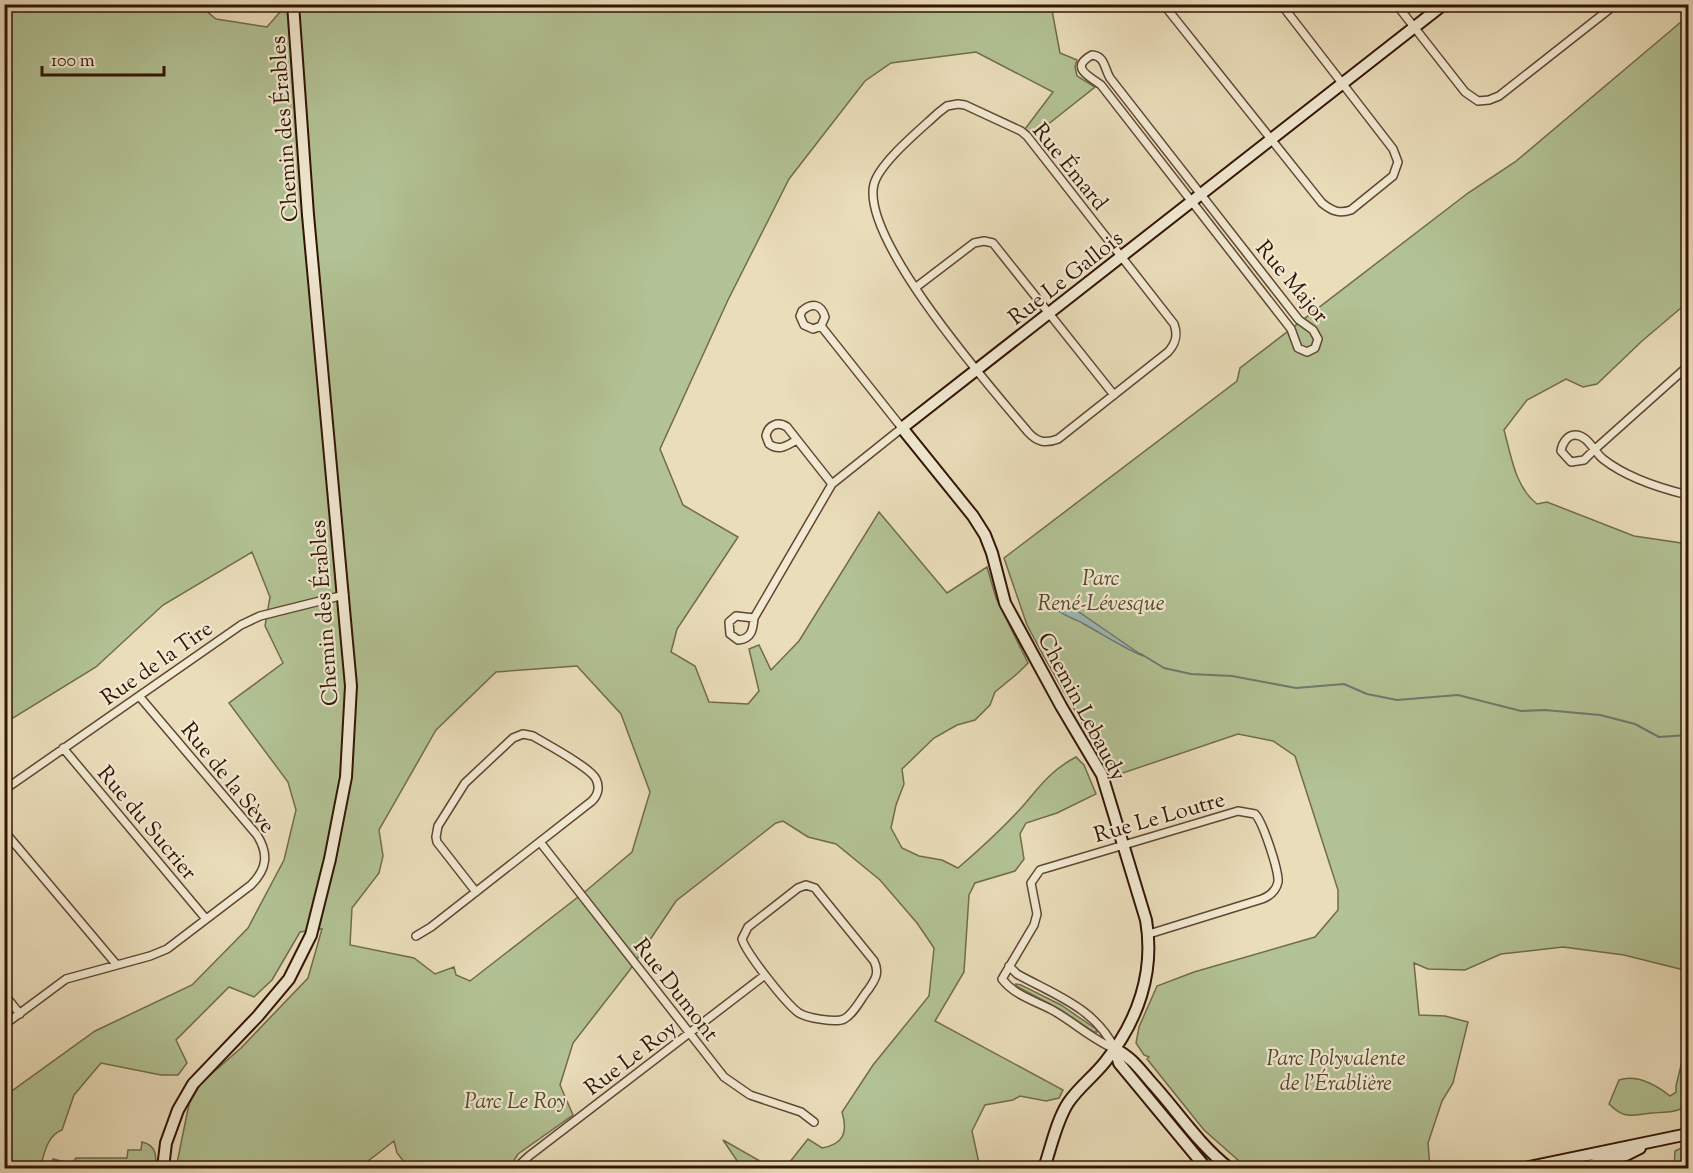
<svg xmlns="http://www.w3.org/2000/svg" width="1693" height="1173" font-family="'Sorts Mill Goudy',serif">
<rect width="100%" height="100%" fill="#eaddba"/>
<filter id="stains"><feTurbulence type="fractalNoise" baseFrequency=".00333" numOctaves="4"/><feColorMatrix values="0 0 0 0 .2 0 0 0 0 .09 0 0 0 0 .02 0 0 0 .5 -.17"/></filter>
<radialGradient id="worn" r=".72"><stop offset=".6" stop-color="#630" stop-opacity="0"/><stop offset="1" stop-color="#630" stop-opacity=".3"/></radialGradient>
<path fill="#b2c294" stroke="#726b4c" stroke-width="1.5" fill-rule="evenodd" d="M 287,4 L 1051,5 L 1060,53 L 1077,60 L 1075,67 L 1077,76 L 1095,87 L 1032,137 L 1025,129 L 1053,92 L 976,52 L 891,63 L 865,81 L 789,179 L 728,300 L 660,449 L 683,505 L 738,537 L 677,629 L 671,652 L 695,666 L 709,702 L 748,704 L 759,691 L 749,649 L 759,645 L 771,670 L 799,641 L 879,512 L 947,593 L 987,567 L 996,598 L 1028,663 L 1018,673 L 995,692 L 990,705 L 975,720 L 957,725 L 934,738 L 902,769 L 904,784 L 896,805 L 891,828 L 902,848 L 919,856 L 942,860 L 958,868 C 980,849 1002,829 1022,807 C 1040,786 1051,770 1076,757 L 1084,765 L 1096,794 L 1057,813 L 1026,823 L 1020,834 L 1024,859 L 1015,871 L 975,883 L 969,895 L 964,972 L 935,1021 L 1063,1090 L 1059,1098 L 1046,1101 L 1020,1096 L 1013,1100 L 985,1105 L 972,1131 L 980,1168 L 785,1168 L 808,1139 L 822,1148 C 844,1144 848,1132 842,1112 L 873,1065 L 929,996 L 934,948 L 917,923 L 880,880 L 836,844 L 808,837 L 783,821 L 776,823 L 676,901 L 629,971 L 573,1043 L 560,1085 L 573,1115 L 518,1154 L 509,1168 L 409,1168 L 397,1153 L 394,1141 L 359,1168 L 176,1168 L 189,1104 L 201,1083 L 241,1048 L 308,978 L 322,929 L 300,932 L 272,980 L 254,997 L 229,987 L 176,1040 L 187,1063 L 178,1075 L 161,1075 L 101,1063 L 74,1095 L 62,1130 C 47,1135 44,1155 40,1168 L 5,1168 L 5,1096 L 95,1031 L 192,985 L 248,928 L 284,860 L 296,810 L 288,782 L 229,703 L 283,663 L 265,626 L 270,597 L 252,552 L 163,605 L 96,667 L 5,723 L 5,5 L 199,5 L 216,19 L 267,27 ZM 577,666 L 621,714 L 650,792 L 632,852 L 587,890 L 470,981 L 456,975 L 454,967 L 435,974 L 414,958 L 350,945 L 352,908 L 379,873 L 383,856 L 379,830 L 436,730 L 496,672 Z
M 1688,16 L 1688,302 L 1642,341 L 1597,384 L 1583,387 L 1566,379 L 1527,400 L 1504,430 C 1511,455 1515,487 1537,504 L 1547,502 L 1634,536 L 1688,544 L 1688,971 L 1624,955 L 1563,947 L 1501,954 L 1465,970 L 1428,969 L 1414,963 L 1419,1015 L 1445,1016 L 1468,1022 L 1453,1083 L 1442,1101 L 1428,1143 L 1430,1168 L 1247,1168 L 1204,1130 L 1147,1059 L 1149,1057 L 1144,1055 L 1136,1043 L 1139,1027 L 1157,986 L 1194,972 L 1315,937 L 1338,910 L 1338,890 L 1295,756 L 1273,741 L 1238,734 L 1120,774 L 1102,754 L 1088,733 L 1043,655 L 1027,625 L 1004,558 L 1237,381 L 1240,368 L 1468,193 L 1515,162 Z
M 1016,984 L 1021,985 L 1061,1005 L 1096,1029 L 1097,1032 L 1094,1032 L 1061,1010 L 1016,986 Z
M 1688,1036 L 1688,1106 C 1673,1113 1668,1112 1652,1113 C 1632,1115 1625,1120 1609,1104 L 1619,1080 C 1637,1074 1656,1085 1670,1096 L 1676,1092 L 1676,1086 Z
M 723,1140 L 772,1168 L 742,1168 Z
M 142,1142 C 156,1145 157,1156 155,1168 L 50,1168 L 53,1159 L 72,1164 L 76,1158 L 127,1158 L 128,1150 L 141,1150 Z
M 1688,1145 L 1688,1168 L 1674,1168 L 1675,1151 Z"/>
<path fill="#9abab8" stroke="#707870" stroke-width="1.5" d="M 1063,605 L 1073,608 L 1143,656 C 1121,647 1104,635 1084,624 C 1076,619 1066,617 1059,611 L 1058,607 Z"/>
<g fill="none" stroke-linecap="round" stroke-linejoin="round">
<path stroke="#707870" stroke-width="2" d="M 1141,654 L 1164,668 L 1191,674 L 1232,676 L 1296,688 L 1344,684 L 1367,694 L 1397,700 L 1458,695 L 1521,711 L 1545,710 L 1600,715 L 1635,724 L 1659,737 L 1688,735"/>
<g stroke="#604632" stroke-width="10">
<path id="street" d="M 1167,4 L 1168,10 L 1322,203 C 1332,211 1339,214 1351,210 L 1393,176 L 1398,162 L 1393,149 L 1281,4
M 1396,4 L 1465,92 L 1478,101 L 1489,100 L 1499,96 L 1616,4
M 1092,55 C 1105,56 1104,68 1110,78 L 1299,320 L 1313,330 L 1318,339 L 1315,348 L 1307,352 L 1298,348 L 1291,329 L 1101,85 C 1091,77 1068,68 1092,55 Z
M 958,104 L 965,105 L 1021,131 L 1027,136 L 1174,324 C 1178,335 1176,343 1168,352 L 1058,439 C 1045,444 1037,442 1028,432 C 991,388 860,239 874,184 C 880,162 921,129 938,113 L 947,106 Z
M 915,288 L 974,243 L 984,241 L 993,243 L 1114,395
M 1688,366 L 1594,450 L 1584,460 L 1571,462 L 1561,451 C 1562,444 1567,435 1575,435 C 1588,435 1594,452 1603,459 C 1627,478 1659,488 1688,495
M 797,440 C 787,445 780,452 769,444 L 766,436 C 768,425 778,421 787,427 L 832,484
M 754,618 C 753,629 752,639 738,640 L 730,634 L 729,622 L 736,616 L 754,618 L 832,484 L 902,428 L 821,326 L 825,317 C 821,304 812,302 802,311 L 800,316 L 804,325 L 813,329 L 821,326
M 63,748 L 206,919
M 4,790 L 241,625 L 260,616 L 344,595
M 4,831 L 116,964
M 540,842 L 724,1077 L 750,1095 L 801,1112 L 814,1122
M 806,885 L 815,888 L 818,892 L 874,961 C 880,973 875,980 868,990 C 861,998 854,1014 844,1019 C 836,1023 807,1018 799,1013 C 787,1005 746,953 742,939 L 748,927 L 798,888 Z
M 416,936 L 431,927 L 592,801 C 598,795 600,787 596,779 C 590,767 546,744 533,736 L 523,734 L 513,738 L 465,783 L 438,826 L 436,837 L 437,842 L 476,892
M 1009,966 L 1017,974 C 1055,995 1095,1008 1115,1049
M 4,994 L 20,1014
M 4,1025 L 66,979 L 150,956 L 167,949 L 251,885 C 267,869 269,854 257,835 L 139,696
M 1115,1049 C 1093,1040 1075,1023 1054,1011 C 1036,1001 1015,996 1002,979 L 1034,925 L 1037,914 L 1031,883 L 1040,870 L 1238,811 L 1255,814 C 1263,822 1279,871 1278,882 C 1276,891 1270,896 1262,899 L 1149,934
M 516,1168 L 529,1156 L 765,975"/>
</g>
<g stroke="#321404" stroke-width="14">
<path id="secondary" d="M 1115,1049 C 1130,1056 1139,1068 1150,1081 C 1176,1109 1198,1144 1229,1168
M 1115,1049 L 1119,1063 L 1206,1168
M 163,1168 L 166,1143 L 178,1110 L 193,1084 L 258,1016 L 289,979 L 311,935 L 330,859 L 346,777 L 351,686 L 308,215 L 293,4
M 1044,1168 C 1051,1148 1056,1122 1068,1103 C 1078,1088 1094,1076 1105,1062 C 1138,1021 1155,972 1146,920 L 1102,775 L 1061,706 L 1005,603 L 992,553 L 985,535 L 973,516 L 902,428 L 1444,4
M 1525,1168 L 1688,1134
M 1580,1168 L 1626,1155 L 1640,1148"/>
</g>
<use href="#street" stroke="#f1e9d2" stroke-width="7"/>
<use href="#secondary" stroke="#f1e9d2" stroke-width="10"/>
</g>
<g text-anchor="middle" stroke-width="4.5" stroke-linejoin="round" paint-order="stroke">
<g font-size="22" fill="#321404" stroke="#f1e9d2">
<text transform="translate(283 129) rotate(-94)" y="8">Chemin des Érables</text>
<text transform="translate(1071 166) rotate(51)" y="8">Rue Émard</text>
<text transform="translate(1065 277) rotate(-38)" y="8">Rue Le Gallois</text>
<text transform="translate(1293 281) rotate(50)" y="8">Rue Major</text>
<text transform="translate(323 613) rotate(-94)" y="8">Chemin des Érables</text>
<text transform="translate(156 662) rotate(-35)" y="8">Rue de la Tire</text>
<text transform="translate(1083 706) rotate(62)" y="8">Chemin Lebaudy</text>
<text transform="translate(229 777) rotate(51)" y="8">Rue de la Sève</text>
<text transform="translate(1159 816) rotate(-16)" y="8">Rue Le Loutre</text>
<text transform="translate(148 822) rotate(50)" y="8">Rue du Sucrier</text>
<text transform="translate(677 989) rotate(52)" y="8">Rue Dumont</text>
<text transform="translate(630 1057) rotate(-37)" y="8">Rue Le Roy</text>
</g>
<g font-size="22" font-style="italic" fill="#58482f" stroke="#f1e9d2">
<text x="1101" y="585">Parc<tspan x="1101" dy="25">René-Lévesque</tspan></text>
<text x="1336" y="1065">Parc Polyvalente<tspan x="1336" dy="25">de l'Érablière</tspan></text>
<text x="515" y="1108">Parc Le Roy</text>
</g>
</g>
<rect width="1693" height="1173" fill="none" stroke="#eaddba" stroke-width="24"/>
<rect x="6" y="6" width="1681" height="1161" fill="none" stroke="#321404" stroke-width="3"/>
<rect x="12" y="12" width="1669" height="1149" fill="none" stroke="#321404" stroke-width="1.5"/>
<path d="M42 66v9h122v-9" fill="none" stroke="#321404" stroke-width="3"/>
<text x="51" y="66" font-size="18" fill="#321404" stroke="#f1e9d2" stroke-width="4.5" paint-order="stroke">100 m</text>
<rect width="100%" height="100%" filter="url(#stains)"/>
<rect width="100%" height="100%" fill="url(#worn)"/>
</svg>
